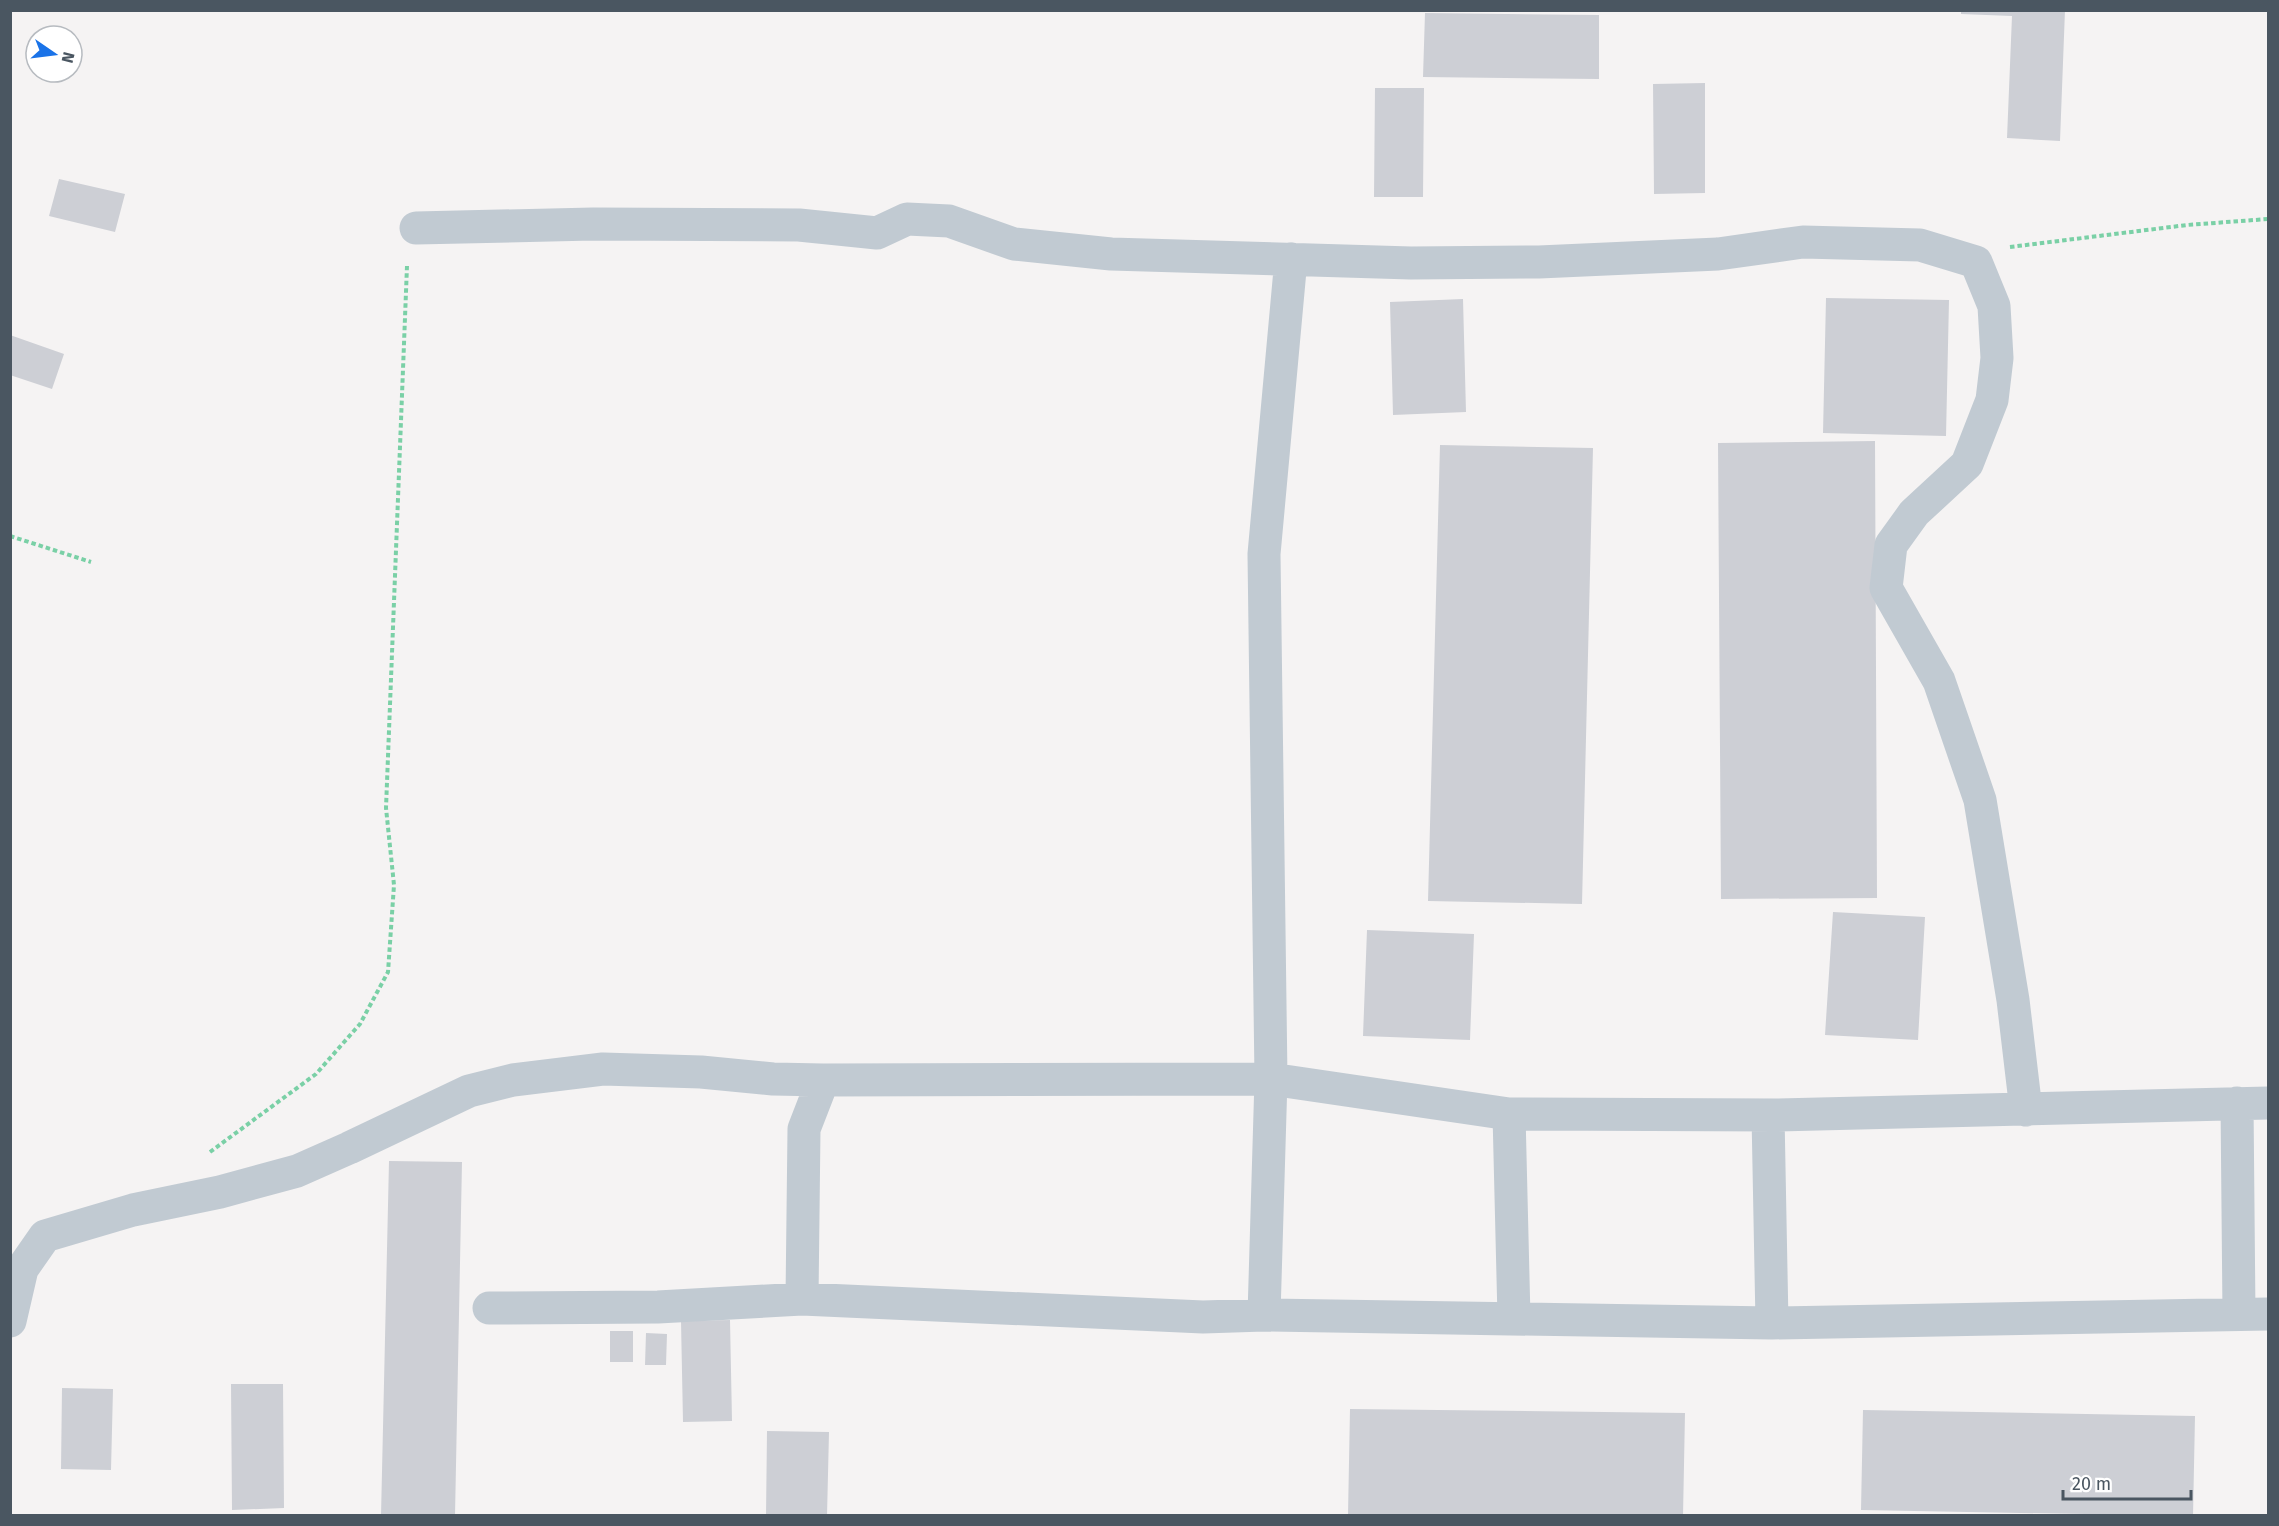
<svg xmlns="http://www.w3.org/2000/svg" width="2279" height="1526" font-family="'Fira Sans',sans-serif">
<rect width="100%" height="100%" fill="#f5f3f3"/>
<path fill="#cdcfd5" d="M 1961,10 L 2065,10 L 2060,141 L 2007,138 L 2012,16 L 1961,14 Z
M 1425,13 L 1599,15 L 1599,79 L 1423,77 Z
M 1705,83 L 1705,193 L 1654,194 L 1653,84 Z
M 1375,88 L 1424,88 L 1423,197 L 1374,197 Z
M 59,179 L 125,194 L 115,232 L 49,216 Z
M 1826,298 L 1949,300 L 1946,436 L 1823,433 Z
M 1463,299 L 1466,412 L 1393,415 L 1390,302 Z
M 10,335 L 64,354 L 52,389 L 10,375 Z
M 1875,441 L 1877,898 L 1721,899 L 1718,443 Z
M 1440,445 L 1593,448 L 1582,904 L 1428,901 Z
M 1833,912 L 1925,917 L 1918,1040 L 1825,1035 Z
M 1367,930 L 1474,934 L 1470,1040 L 1363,1036 Z
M 389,1161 L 462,1162 L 455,1516 L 381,1516 Z
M 730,1320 L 732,1421 L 683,1422 L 681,1321 Z
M 610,1331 L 633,1331 L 633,1362 L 610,1362 Z
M 646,1333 L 667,1334 L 666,1365 L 645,1365 Z
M 231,1384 L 283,1384 L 284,1508 L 232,1510 Z
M 62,1388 L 113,1389 L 111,1470 L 61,1469 Z
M 1350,1409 L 1685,1413 L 1683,1516 L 1348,1515 Z
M 1863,1410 L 2195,1416 L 2193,1516 L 1861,1510 Z
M 767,1431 L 829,1432 L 827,1516 L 766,1516 Z"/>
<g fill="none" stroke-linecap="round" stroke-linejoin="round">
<path stroke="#7ad0a6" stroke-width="4" stroke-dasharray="4.5 3" stroke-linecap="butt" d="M 2010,247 L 2187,225 L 2268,219
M 10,536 L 91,562
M 210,1152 L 316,1074 L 360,1024 L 388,972 L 394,885 L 386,808 L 407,266"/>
<path stroke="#c1cad2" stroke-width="33" d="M 416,228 L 593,224 L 799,225 L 877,233 L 907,219 L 949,221 L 1014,244 L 1111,254 L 1411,263 L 1539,262 L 1718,254 L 1803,242 L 1920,245 L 1976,262 L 1994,306 L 1997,358 L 1992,400 L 1967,464 L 1914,513 L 1891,545 L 1886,588 L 1939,681 L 1980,800 L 2013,1000 L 2026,1110
M 1291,259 L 1264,554 L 1271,1079 L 1509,1114 L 1776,1115 L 2268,1103
M 823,1080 L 1271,1079 L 1264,1315
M 2237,1103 L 2239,1314
M 1509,1114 L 1514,1318
M 1768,1115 L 1772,1323
M 489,1308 L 658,1307 L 802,1299 L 1203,1317 L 1264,1315 L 1772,1323 L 2268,1314
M 10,1321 L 22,1269 L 45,1236 L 133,1210 L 220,1192 L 297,1171 L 349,1148 L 469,1091 L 513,1080 L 603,1069 L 701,1072 L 773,1079 L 823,1080 L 804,1129 L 802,1299"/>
</g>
<rect width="2279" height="1526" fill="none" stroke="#4a5661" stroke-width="24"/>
<g transform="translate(54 54) rotate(104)"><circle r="28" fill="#ffffff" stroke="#b7bbc0" stroke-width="1.5"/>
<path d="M0-4.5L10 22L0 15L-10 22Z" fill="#1a73e8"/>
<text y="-9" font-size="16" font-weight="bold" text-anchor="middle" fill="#4a5661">N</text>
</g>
<path d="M2063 1490v9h128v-9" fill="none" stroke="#4a5661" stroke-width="3"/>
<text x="2072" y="1490" font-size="18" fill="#4a5661" stroke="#ffffff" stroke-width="4.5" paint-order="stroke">20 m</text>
</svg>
